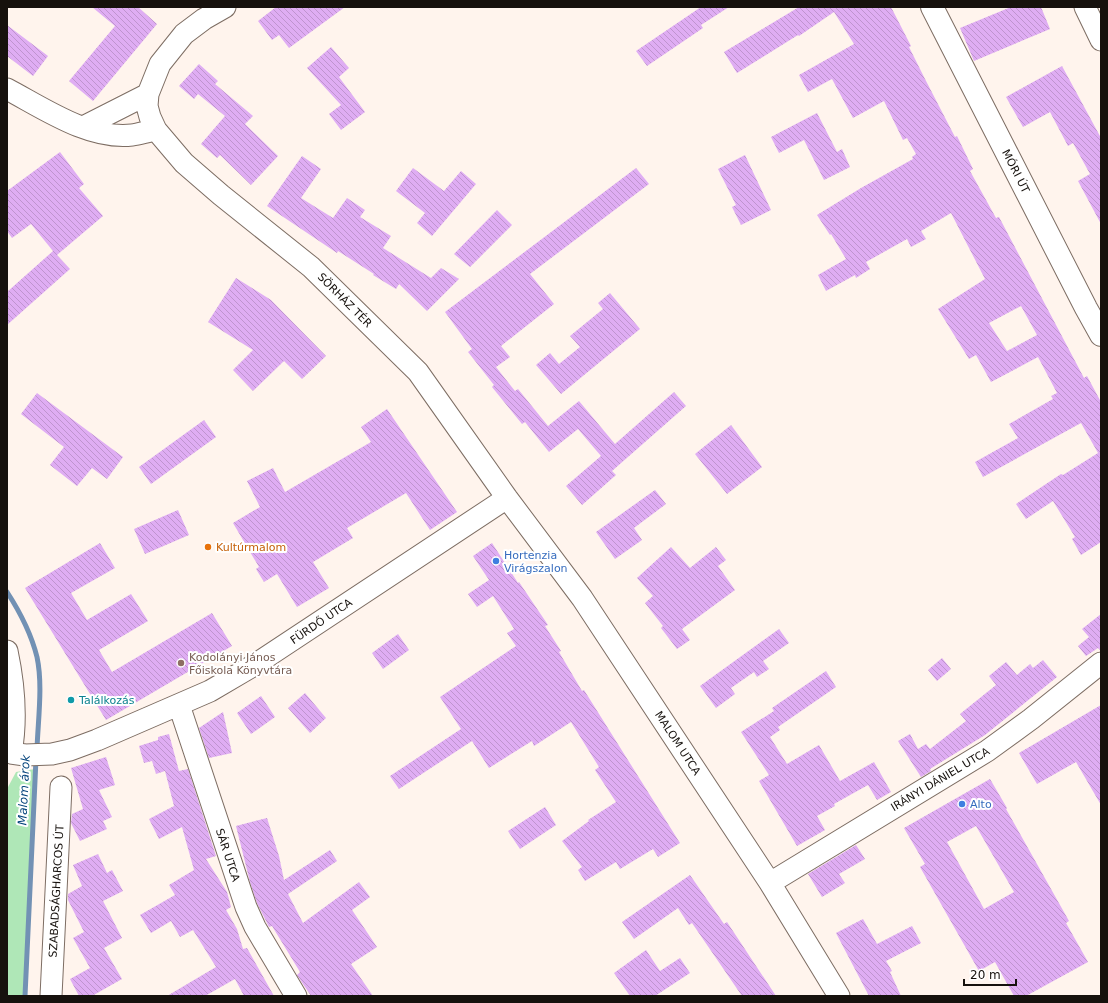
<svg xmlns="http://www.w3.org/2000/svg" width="1108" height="1003" font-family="'DejaVu Sans',sans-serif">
<defs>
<pattern id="building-back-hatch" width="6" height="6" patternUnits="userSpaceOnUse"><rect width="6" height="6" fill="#dfadf3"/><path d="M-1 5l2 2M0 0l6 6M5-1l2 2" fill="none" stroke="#bf94cf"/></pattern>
</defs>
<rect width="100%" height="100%" fill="#fff4ed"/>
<path fill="#afe7b7" d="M 35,769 L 24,996 L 7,996 L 7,789 L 16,772 Z"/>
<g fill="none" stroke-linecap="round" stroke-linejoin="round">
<path stroke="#7291b4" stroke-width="5" d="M 7,592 C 20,612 31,633 37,657 C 43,685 38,720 37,749
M 25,996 L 36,759"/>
</g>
<path fill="url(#building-back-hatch)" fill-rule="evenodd" d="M 92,7 L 138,7 L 157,24 L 93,101 L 69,81 L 115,26 Z
M 276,7 L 345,7 L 289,48 L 279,35 L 272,40 L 258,21 Z
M 701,7 L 729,7 L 701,25 L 703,28 L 647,66 L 636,51 Z
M 799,7 L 891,7 L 911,46 L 909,47 L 925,79 L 955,137 L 957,136 L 973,169 L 970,171 L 996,218 L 999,217 L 1084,378 L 1087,376 L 1101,402 L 1101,542 L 1081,555 L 1072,539 L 1075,537 L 1053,501 L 1026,519 L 1016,504 L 1061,474 L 1063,475 L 1098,453 L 1081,423 L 983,477 L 975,462 L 1018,438 L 1009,424 L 1053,399 L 1051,396 L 1057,393 L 1038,357 L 991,382 L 976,355 L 969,359 L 938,309 L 985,279 L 951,213 L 921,231 L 926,239 L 911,247 L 907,239 L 866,262 L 870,269 L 856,278 L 855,275 L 826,291 L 818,275 L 846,259 L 831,234 L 830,235 L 817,215 L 861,188 L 913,159 L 912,157 L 916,154 L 907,138 L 903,140 L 884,101 L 853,118 L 832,79 L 808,92 L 799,75 L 854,44 L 834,12 L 799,36 L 798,35 L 737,73 L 724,52 ZM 1021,306 L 1037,335 L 1007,351 L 989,323 Z
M 1011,7 L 1041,7 L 1050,29 L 974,61 L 960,28 Z
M 7,25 L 48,56 L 33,76 L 7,56 Z
M 331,47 L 349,68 L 339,77 L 365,112 L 341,130 L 329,114 L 341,105 L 307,68 Z
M 199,64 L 218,81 L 215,84 L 253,116 L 245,124 L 278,156 L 251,185 L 220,155 L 217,158 L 201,144 L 225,116 L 198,94 L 194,99 L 179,86 Z
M 1062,66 L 1101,138 L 1101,224 L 1078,181 L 1090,174 L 1073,143 L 1068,146 L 1050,112 L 1023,127 L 1006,97 Z
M 817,113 L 837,152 L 842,149 L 850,167 L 824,180 L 804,140 L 779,153 L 771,137 Z
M 60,152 L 84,184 L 79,188 L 103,216 L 57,255 L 70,269 L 7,325 L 7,292 L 53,251 L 31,224 L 12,238 L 7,231 L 7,191 Z
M 745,155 L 771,210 L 741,225 L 732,207 L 736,205 L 718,169 Z
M 302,156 L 321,169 L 301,198 L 333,218 L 347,198 L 365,210 L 360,217 L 391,236 L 383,248 L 431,278 L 441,268 L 459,279 L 427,311 L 399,284 L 396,289 L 373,275 L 374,274 L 338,251 L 337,253 L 267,206 Z
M 413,168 L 444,191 L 461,171 L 476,184 L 432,236 L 417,223 L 425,213 L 396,191 Z
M 636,168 L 649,184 L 530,274 L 554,304 L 501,346 L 510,357 L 496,367 L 515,391 L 518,389 L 548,426 L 579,401 L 615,444 L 674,392 L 686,406 L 612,471 L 616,475 L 582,505 L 566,486 L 601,456 L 578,429 L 549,452 L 525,422 L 522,424 L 492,387 L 494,385 L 468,352 L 472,349 L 445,312 Z
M 497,210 L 512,225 L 470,267 L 454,254 Z
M 236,278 L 271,300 L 326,356 L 302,379 L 284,361 L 253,391 L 233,370 L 253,350 L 208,322 Z
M 610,293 L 640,329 L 561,394 L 536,365 L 550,353 L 559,364 L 580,347 L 570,336 L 603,309 L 598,303 Z
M 37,393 L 123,457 L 107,479 L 92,468 L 77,486 L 50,465 L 64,447 L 21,414 Z
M 387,409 L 457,512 L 430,530 L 406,493 L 347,528 L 353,538 L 313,562 L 329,588 L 297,607 L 277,574 L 264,582 L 256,569 L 259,567 L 233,523 L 260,507 L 247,481 L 273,468 L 285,492 L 371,442 L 361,427 Z
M 204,420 L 216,437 L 151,484 L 139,467 Z
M 731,425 L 762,467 L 727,494 L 695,454 Z
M 655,490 L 666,504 L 634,528 L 642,540 L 615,559 L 596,532 Z
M 178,510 L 189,535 L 145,554 L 134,529 Z
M 100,543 L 115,568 L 71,593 L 87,620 L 131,594 L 148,621 L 99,650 L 112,672 L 212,613 L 232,646 L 106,720 L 25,588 Z
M 492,543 L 518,583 L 519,582 L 548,625 L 545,626 L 561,651 L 559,652 L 582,691 L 584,690 L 680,843 L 658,857 L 653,849 L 620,869 L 616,862 L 585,881 L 578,870 L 582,867 L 562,841 L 589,821 L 588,820 L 616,802 L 595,770 L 599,767 L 571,722 L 534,746 L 532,741 L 489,768 L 472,741 L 399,789 L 390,776 L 461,729 L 440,697 L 516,646 L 507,633 L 514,629 L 493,596 L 477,607 L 468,594 L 489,580 L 473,556 Z
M 671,547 L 690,568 L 716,547 L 726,560 L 718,566 L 735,590 L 682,629 L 690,640 L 677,649 L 661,628 L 663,626 L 645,603 L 653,596 L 637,578 Z
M 1101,614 L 1101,651 L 1098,648 L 1086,656 L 1078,646 L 1089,637 L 1082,629 Z
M 779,629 L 789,643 L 763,661 L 769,669 L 757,677 L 754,672 L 731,688 L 735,694 L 716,708 L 700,686 Z
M 398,634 L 409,650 L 383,669 L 372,653 Z
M 942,658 L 951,669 L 937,681 L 928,670 Z
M 1043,660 L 1057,677 L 985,735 L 930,769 L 931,771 L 921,777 L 898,741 L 910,734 L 918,749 L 926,744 L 930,749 L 966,721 L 960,714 L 996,685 L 989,676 L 1006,662 L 1017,675 L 1030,664 L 1033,668 Z
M 826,671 L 836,687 L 778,727 L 780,730 L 770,737 L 787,764 L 819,745 L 840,781 L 874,762 L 891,792 L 877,800 L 868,785 L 834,804 L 835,806 L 817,816 L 825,830 L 797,846 L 759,781 L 769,775 L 741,732 L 774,711 L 772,708 Z
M 305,693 L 326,718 L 310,733 L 288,708 Z
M 261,696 L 275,717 L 251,734 L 237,713 Z
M 1101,705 L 1101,805 L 1076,762 L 1037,784 L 1019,753 Z
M 223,712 L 232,753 L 209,758 L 199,728 Z
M 169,734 L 179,771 L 188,769 L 216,856 L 206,859 L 227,892 L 231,907 L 226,910 L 237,929 L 243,949 L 247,948 L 274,996 L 244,996 L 235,979 L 205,996 L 167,996 L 216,967 L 193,930 L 180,937 L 171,921 L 151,933 L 140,915 L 175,895 L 169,885 L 194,870 L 182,827 L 159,839 L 149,819 L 174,806 L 165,771 L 156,774 L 152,761 L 144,763 L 139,746 L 158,740 L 158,737 Z
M 106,757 L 115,785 L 99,790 L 112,817 L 103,821 L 107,829 L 80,841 L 71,823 L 72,814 L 83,809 L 71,768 Z
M 990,779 L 1007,808 L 1006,809 L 1069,921 L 1066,923 L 1088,962 L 1026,996 L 1014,996 L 995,962 L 979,971 L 920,867 L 925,864 L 904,828 ZM 976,826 L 1014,892 L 984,909 L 947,842 Z
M 545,807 L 556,825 L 520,849 L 508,831 Z
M 267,818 L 279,856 L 284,880 L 330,850 L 337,861 L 288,894 L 303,923 L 359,882 L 370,897 L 352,910 L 377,947 L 351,964 L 373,996 L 311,996 L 297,975 L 300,972 L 272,926 L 269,927 L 257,903 L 250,882 L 236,826 Z
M 856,845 L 865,859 L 839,874 L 845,883 L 822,897 L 808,874 Z
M 98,854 L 107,873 L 112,870 L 123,891 L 103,901 L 122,938 L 104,948 L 122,979 L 92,996 L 79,996 L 70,979 L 90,968 L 73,938 L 84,932 L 68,900 L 68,894 L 82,886 L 73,865 Z
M 690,875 L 724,924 L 727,922 L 776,996 L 742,996 L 692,923 L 689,925 L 678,908 L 634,939 L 622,922 Z
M 863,919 L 877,944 L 912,926 L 921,943 L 886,961 L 892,971 L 890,972 L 901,996 L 869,996 L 836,933 Z
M 646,950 L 660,971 L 680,958 L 690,973 L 655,996 L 630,996 L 614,973 Z"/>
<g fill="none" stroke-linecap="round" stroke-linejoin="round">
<g stroke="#7d6d63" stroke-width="23">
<path id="street" d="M 225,7 L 204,19 L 184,34 L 160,64 L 148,94 L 147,106 L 150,117 L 156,130 L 184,163 L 221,195 L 311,267 L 418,372 L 507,498 L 582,598 L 770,883 L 839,996
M 1085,7 L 1101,40
M 7,89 C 43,108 89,140 132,135 C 140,134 148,131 156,130
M 83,127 L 148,94
M 7,651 C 14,684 17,720 11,753 L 25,755 L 52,754 L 70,750 L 97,740 L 210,691 L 256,664 L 507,498
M 179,705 L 246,907 L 255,927 L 296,996
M 770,883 L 987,751 L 1031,719 L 1101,663
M 51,996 L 61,787"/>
</g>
<g stroke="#7d6d63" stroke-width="24">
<path id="secondary" d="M 932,7 L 1086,308 L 1101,335"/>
</g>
<use href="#street" stroke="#fff" stroke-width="21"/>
<use href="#secondary" stroke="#fff" stroke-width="22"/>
</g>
<circle fill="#e8710a" stroke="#fff" stroke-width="1.5" cx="208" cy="547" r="4"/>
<g fill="#3f7fe0" stroke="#fff" stroke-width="1.5">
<circle cx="496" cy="561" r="4"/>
<circle cx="962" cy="804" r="4"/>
</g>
<circle fill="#8d6e63" stroke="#fff" stroke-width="1.5" cx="181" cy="663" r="4"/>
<circle fill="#0f9aa8" stroke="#fff" stroke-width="1.5" cx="71" cy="700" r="4"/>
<g text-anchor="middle" stroke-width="4" stroke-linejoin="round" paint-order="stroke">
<g font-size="11" fill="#16110d" stroke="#fff">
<text transform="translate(1016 171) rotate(63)" y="4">MÓRI ÚT</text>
<text transform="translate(345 300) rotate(45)" y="4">SÖRHÁZ TÉR</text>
<text transform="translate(321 621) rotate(-34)" y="4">FÜRDŐ UTCA</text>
<text transform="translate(678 743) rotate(57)" y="4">MALOM UTCA</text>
<text transform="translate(940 779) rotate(-31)" y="4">IRÁNYI DÁNIEL UTCA</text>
<text transform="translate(228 855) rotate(72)" y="4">SÁR UTCA</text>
<text transform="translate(56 891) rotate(-87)" y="4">SZABADSÁGHARCOS ÚT</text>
</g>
<g font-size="11" fill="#c56008" stroke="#fff" text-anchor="start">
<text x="216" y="551">Kultúrmalom</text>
</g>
<g font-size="11" fill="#366cbe" stroke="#fff" text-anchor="start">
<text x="504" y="559">Hortenzia<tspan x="504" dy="13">Virágszalon</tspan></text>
<text x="970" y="808">Alto</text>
</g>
<g font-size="11" fill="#785e54" stroke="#fff" text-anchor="start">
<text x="189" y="661">Kodolányi János<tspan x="189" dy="13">Főiskola Könyvtára</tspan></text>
</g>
<g font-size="11" fill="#0d838f" stroke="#fff" text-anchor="start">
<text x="79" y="704">Találkozás</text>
</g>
<g font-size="12" font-style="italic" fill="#04437b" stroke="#fff">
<text transform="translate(24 790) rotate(-87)" y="4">Malom árok</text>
</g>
</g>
<rect width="1108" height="1003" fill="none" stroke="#16110d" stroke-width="16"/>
<path d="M964 979v6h52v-6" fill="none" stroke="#16110d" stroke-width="2"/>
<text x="970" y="979" font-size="12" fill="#16110d" stroke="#ffffff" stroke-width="3" paint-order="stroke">20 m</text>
</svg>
